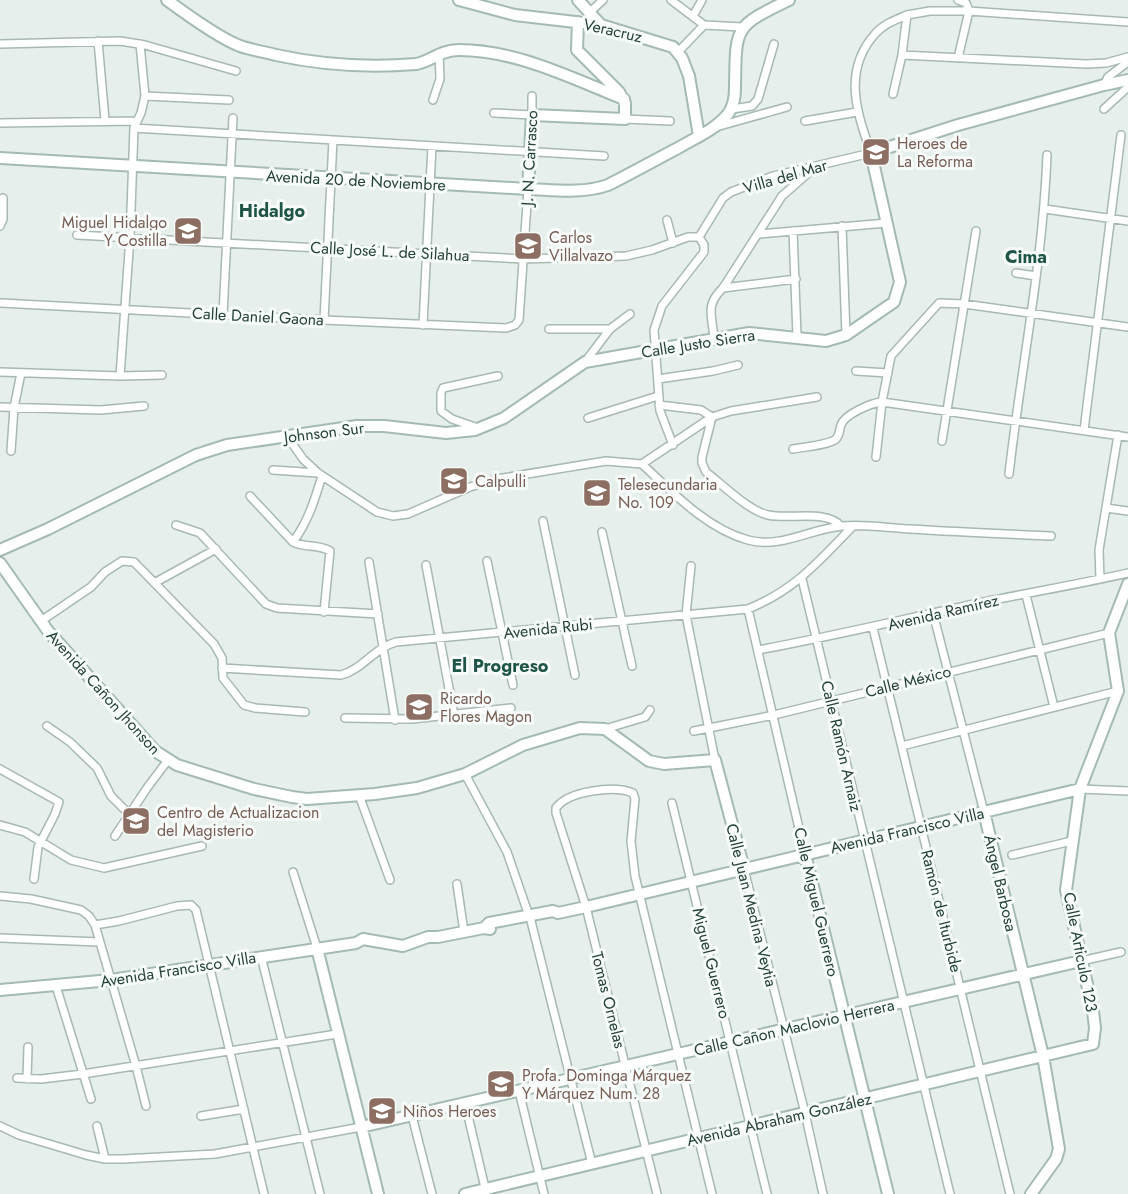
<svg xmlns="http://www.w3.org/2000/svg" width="1128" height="1194" font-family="Jost,sans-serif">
<rect width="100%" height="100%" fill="#e6efeb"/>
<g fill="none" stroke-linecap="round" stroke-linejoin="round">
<g stroke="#a8b8b2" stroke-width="10">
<path id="street" d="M 671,0 L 704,25 L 742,27
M 958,0 L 966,3 L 969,11 L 1128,22
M 590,12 L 603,0
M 907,15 L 930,11 L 969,11 L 958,58
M 693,16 L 702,0
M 98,41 L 105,120
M 0,44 L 120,41 L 145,45 L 236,71
M 678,52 L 704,25
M 902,55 L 1086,64 L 1106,63 L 1128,57
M 1104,85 L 1108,77 L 1128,62
M 145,96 L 229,100
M 433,100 L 440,79 L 439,53
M 732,109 L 752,106 L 758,99 L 774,44
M 1104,109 L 1128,87
M 494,113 L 532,115 L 532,96
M 625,119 L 670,121
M 805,121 L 857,112
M 0,123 L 136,121
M 716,127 L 787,107
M 134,128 L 604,156
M 1045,209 L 1128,221
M 667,220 L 673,243
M 0,226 L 3,219 L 3,198
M 842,226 L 846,335
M 793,231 L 797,336
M 760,234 L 887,223
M 77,235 L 522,259 L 626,256 L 652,250 L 688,237 L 699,237
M 699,237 L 723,198 L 731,192 L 773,176 L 871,153 C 857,113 842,71 875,34 C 883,24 896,20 907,15 L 902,55 L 893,94
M 1016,273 L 1036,276
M 723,288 L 796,279
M 1,303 L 324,320 L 506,328 L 515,325 L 519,320 L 528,189
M 223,314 L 233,118
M 324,320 L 333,140
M 423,325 L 432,146
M 549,329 L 610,329
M 714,338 C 712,315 705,305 723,288 L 782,196 L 815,167
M 585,362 L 610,329 L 630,314
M 856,371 L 888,373
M 0,372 L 120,376 L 162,375
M 120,376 L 130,237 L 134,128 L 141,113 L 145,96 L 140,44
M 658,379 L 713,371 L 738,365
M 659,405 L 701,410 L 712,417
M 0,407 L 101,410 L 144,406
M 712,417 L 702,457 L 702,463 L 706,472 C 723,485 749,511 768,515 C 790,520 826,509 841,526
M 588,418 L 658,396
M 478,428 L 452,419 L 441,411 L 441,393 L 443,388 L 498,376
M 1084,430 L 1121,135
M 287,436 L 303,459 L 318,473 L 377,512 L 393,516 L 408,514 L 470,487 L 497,479 L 606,461 L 642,464
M 942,441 L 976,231
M 673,445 L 660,411 L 654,330 L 662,306 L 704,252 L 704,245 L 699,237
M 793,449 C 803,447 829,445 836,439 C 840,435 839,430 841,425 C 845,414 871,403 882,402 L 1128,437
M 11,451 L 14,408 L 21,373
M 876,457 L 882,402 L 891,356 L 939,303 L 964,304 L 1128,327
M 642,464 C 672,492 707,529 748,540 C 780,549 810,529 842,526 C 864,524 888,528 910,529 C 957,532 1004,534 1051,536
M 642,464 L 712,417 L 731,411 L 817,397
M 273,470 L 318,473
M 1009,474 C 1021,368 1043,262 1047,155
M 250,496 L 293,542 C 305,548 319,544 330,551 L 324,612
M 1106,508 L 1128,511
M 543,521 L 575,675
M 176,525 L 200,533 L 266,604 L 277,608 L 378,614
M 602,532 L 632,666
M 293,542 C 308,522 315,499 322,476
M 487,561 L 513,685
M 369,562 L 395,720
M 426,565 L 454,715
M 691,566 L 686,615 L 715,760
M 802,579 L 950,1194
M 1100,579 L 1099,550 L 1118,435
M 156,582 L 216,549
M 1026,595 L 1054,707
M 748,609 L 805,854
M 933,613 L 984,812
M 41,621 L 91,587 L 105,572 L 122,561 L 134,562 L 214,644 L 222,658 L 223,678 L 244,705 L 255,708 L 305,712
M 873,628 L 1010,1194
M 758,650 C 834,636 908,618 984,602 C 1032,592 1080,584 1128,573
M 222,668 L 341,675 C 362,670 374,648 396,642 L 748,609 C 795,590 819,561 853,526
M 345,718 L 412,719 L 511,708
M 47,726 L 70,742 L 97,768 L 111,796 L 129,814
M 605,729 L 645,717 L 650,710
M 694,731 L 774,715 L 1109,633
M 902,746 L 1118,691
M 0,769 L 59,802 L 55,814 L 38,847 L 34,879
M 465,774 L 507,852 L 527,910
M 1080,789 L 1128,791
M 359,795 L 390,880
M 672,803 L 767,1194
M 0,825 L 25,832 L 71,860 L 104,868 L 202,846
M 115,836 L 147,788 L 168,760
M 1012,855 L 1072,841
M 744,869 L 805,1113 L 823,1194
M 293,872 L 317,948
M 457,884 L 464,932
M 0,896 L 31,899 L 81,910 L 89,916 L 95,925 L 136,1066 L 146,1106
M 531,921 L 592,1164
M 95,925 L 119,921 L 177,906 L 191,905 L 196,910 L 264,1194
M 0,938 L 99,942
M 261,956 L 320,1194
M 1081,961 L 1121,952
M 56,986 L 91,1099
M 17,1078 L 41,1079 L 83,1074 L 337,1034
M 27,1079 L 28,1047
M 519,1091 L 544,1194
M 465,1103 L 486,1192
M 201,1116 L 244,1109
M 412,1116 L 432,1194
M 0,1126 L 19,1135 L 86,1155 L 105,1159 L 123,1159 L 215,1154 L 361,1127
M 97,1126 L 105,1159
M 657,1194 L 586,907 L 556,813 L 556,808 C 568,791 614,785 633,793 L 635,799 L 631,841 L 635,876 L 712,1194"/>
</g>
<g stroke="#a4bbb3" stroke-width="14">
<path id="secondary" d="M 167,0 C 186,14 219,38 240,46 C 252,50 264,52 276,55 C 322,65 368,68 416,64 C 430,62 440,50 459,50 C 516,50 571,78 624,99
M 459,0 L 515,15 L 601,25 L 673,47 L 682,58 L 689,76 L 699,136
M 578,0 L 601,25
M 0,158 L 528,189 C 555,190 582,194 608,185 C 632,173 655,160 678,148 C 695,138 715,130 728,114 C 734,106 735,98 735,88 C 736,27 733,27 789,0
M 528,189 L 532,115 L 625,119 L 625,103 L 619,92 L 577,50 L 578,22
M 0,550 L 48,529 L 196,455 L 227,445 L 357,426 L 384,426 L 446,433 L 475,430 L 504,418 L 585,362 L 749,333 L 826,341 L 846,335 L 894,302 L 900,282 L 871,153 L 958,125 L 1104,85 L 1128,80
M 0,563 L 48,631 L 155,751 L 177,765 L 254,789 L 292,797 L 307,799 L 375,794 L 417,788 L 465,774 L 523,745 L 580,728 L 605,729 L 649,761 L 664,764 L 715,760 L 744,869
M 984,812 L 1043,1056 L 1059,1149 L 1056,1159 L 1031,1194
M 805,854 L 888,1194
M 484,928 L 489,923 L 553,911 L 558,913 L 586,907 L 1080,789
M 317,948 L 378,1194
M 0,990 L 111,980 L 356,943 L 363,939 L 403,946 L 428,937 L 438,937 L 484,928 L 490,929
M 361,1127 L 1081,961
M 465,1194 L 1093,1044 L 1095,1028 L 1093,1011 L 1066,890 L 1080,789 L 1118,691 L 1109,633 L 1128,584"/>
</g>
<use href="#street" stroke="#fff" stroke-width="7"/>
<use href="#secondary" stroke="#fff" stroke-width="10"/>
</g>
<defs>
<g id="school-square" transform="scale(1.5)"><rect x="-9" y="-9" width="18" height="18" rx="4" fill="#8d6e63" stroke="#f7fbf9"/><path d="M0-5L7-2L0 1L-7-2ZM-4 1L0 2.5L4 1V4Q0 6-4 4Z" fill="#fff"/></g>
<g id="university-square" transform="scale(1.5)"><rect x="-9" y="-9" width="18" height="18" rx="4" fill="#8d6e63" stroke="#f7fbf9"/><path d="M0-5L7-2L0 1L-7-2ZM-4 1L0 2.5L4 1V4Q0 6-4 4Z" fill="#fff"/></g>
</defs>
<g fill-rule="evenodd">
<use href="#school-square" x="876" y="152"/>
<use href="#school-square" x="188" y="231"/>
<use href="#school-square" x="528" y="246"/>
<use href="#school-square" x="454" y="481"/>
<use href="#school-square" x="597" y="493"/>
<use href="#school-square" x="419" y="707"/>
<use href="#university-square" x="136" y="821"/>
<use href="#school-square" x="501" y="1084"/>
<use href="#school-square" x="382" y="1111"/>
</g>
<g text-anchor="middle" stroke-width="6" stroke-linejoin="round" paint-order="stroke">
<g font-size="16" fill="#24423a" stroke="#f7fbf9">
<text transform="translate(613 30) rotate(13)" y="6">Veracruz</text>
<text transform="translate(529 158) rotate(-87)" y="6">J. N. Carrasco</text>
<text transform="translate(785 176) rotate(-16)" y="6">Villa del Mar</text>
<text transform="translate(356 180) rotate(3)" y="6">Avenida 20 de Noviembre</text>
<text transform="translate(390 251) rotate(3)" y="6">Calle José L. de Silahua</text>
<text transform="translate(258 316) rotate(3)" y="6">Calle Daniel Gaona</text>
<text transform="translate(698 343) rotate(-9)" y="6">Calle Justo Sierra</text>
<text transform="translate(324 432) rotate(-7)" y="6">Johnson Sur</text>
<text transform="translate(943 612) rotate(-13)" y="6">Avenida Ramírez</text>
<text transform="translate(548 628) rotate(-6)" y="6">Avenida Rubi</text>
<text transform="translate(908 681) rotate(-14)" y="6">Calle México</text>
<text transform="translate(104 692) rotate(48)" y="6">Avenida Cañon Jhonson</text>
<text transform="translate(842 746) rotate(77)" y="6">Calle Ramón Arnaiz</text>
<text transform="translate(907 830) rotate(-13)" y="6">Avenida Francisco Villa</text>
<text transform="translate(1001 883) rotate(77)" y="6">Ángel Barbosa</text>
<text transform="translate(817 902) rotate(77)" y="6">Calle Miguel Guerrero</text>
<text transform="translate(752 905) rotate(76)" y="6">Calle Juan Medina Veytia</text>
<text transform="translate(942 911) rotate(76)" y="6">Ramón de Iturbide</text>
<text transform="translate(1081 952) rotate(79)" y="6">Calle Articulo 123</text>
<text transform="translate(712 963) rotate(76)" y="6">Miguel Guerrero</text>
<text transform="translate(178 969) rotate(-9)" y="6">Avenida Francisco Villa</text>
<text transform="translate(609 1000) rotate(76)" y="6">Tomas Ornelas</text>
<text transform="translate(794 1027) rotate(-13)" y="6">Calle Cañon Maclovio Herrera</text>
<text transform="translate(779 1119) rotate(-13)" y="6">Avenida Abraham González</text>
</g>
<g font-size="16" fill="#785e54" stroke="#f7fbf9" text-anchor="start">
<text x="897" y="149">Heroes de<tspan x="897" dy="18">La Reforma</tspan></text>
<text x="167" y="228" text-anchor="end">Miguel Hidalgo<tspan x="167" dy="18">Y Costilla</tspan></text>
<text x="549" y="243">Carlos<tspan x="549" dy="18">Villalvazo</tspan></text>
<text x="475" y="487">Calpulli</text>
<text x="618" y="490">Telesecundaria<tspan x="618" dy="18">No. 109</tspan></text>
<text x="440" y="704">Ricardo<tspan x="440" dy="18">Flores Magon</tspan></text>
<text x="157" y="818">Centro de Actualizacion<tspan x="157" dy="18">del Magisterio</tspan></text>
<text x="522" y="1081">Profa. Dominga Márquez<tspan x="522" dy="18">Y Márquez Num. 28</tspan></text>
<text x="403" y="1117">Niños Heroes</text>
</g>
<g font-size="18" font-weight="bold" fill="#1f5548" stroke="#f7fbf9">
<text x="272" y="217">Hidalgo</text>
<text x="1026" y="263">Cima</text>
<text x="500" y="672">El Progreso</text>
</g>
</g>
</svg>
